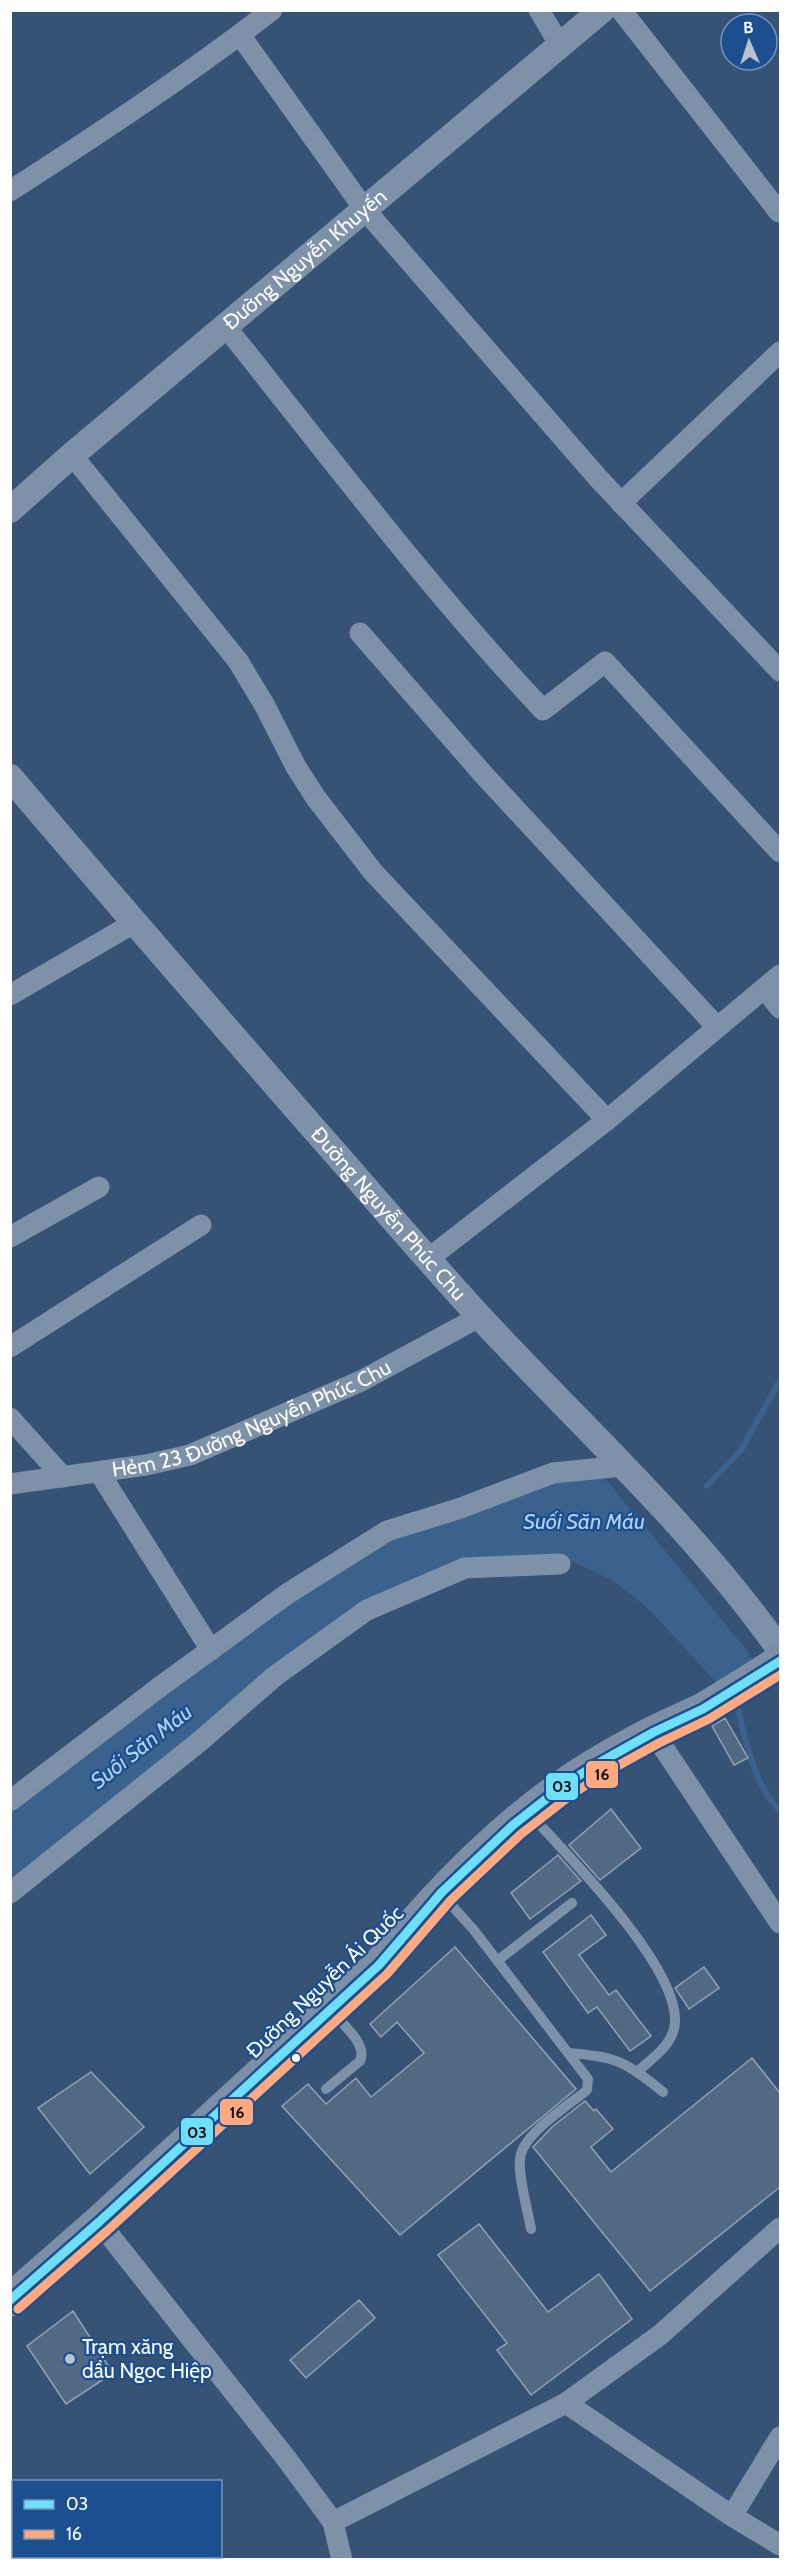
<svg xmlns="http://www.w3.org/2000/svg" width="791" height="2570" font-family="Cabin,sans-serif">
<rect width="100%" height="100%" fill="#365274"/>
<path fill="#3b618d" d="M 604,1477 L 745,1648 L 766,1681 L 736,1704 L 649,1609 L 612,1580 L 563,1557 L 463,1562 L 363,1605 L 11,1884 L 11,1810 L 292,1601 L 389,1539 L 553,1480 Z"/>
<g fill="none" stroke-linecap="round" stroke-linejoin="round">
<path stroke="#3b618d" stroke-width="6" d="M 707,1486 L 741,1450 L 780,1380
M 736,1702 C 746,1738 752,1783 780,1811"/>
</g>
<path fill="#526984" stroke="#92a2b6" stroke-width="1.5" d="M 725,1718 L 748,1758 L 734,1765 L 712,1726 Z
M 611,1809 L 641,1848 L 600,1880 L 569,1845 Z
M 558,1855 L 581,1881 L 530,1919 L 511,1893 Z
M 591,1915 L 606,1935 L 579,1955 L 609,1995 L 616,1990 L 651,2036 L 630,2051 L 597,2007 L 588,2013 L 543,1952 Z
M 455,1947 L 576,2089 L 400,2235 L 282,2106 L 308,2084 L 326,2104 L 356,2078 L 371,2097 L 424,2053 L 397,2022 L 381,2037 L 370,2024 Z
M 704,1967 L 719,1988 L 689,2009 L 675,1988 Z
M 752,2058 L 780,2093 L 780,2187 L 650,2291 L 533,2147 L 552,2127 L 585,2101 L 594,2111 L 596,2109 L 613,2129 L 591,2147 L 611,2172 Z
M 91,2072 L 144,2127 L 90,2174 L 38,2108 Z
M 479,2224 L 548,2312 L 599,2274 L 632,2319 L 531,2395 L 497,2350 L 507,2343 L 438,2255 Z
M 359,2300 L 375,2318 L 306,2378 L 290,2360 Z
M 73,2311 L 113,2373 L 66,2404 L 27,2346 Z"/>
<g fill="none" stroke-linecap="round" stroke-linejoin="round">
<path stroke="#7d92a8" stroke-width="10" d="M 531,1815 C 569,1857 677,1965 675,2021 C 675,2043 653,2058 638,2071
M 444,1897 L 473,1929 L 588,2079 L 587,2090 C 568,2106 521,2135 520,2159 C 518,2177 528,2211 531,2229
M 497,1961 L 572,1903
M 568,2053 C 615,2056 627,2062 663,2092
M 326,2089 L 360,2061 C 368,2044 342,2024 332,2012"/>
<g stroke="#7d92a8" stroke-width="21">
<path d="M 539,10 L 561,47"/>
<path d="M 621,10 L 779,212"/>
<path d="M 240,35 L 365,210 L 598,478 L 780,671"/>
<path d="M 10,191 C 100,133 188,75 272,10"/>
<path d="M 226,327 C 329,456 430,590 543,710 L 605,662 L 780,852"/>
<path d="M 72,455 L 238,661 L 265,706 L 296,767 L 316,798 L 373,872 L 607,1120"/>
<path d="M 621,503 L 780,352"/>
<path d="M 360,633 L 483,774 L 717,1027"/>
<path d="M 765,989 L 780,1008"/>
<path d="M 10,995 L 134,923"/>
<path d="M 10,1237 L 99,1187"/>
<path d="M 428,1259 L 607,1120 L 780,975"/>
<path d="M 10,1347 L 201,1225"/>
<path d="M 10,1418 L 63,1477"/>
<path d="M 99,1472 L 211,1650"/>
<path id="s1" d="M 10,1484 L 146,1465 L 190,1455 L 361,1381 L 479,1317"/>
<path d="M 653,1732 L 780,1923"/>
<path d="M 10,1801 L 161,1686 L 287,1594 L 387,1531 L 458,1509 L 553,1473 L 623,1466"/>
<path d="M 10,1893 L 199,1742 L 275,1676 L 367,1610 L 465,1568 L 560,1564"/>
<path d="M 99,2222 L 286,2458 L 333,2522 L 342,2560"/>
<path d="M 566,2403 L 732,2516 L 780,2545"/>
<path d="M 10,2495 L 14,2494"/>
<path d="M 732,2516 L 780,2437"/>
<path d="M 333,2522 L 566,2403 L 660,2335 L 780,2228"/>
</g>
<g stroke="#7d92a8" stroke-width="26">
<path id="s2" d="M 10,510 L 72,455 L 602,10"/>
<path id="s3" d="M 10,777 C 110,895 212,1012 314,1129 C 369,1191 423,1255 479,1316 C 579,1424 689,1523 775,1643"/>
</g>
<path stroke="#7d8ea7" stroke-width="33" d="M 10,2300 L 99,2222 L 379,1965 C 432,1899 494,1834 564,1785 C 592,1765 623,1748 654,1732 C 670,1724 687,1717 703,1709 C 729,1694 755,1677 780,1661"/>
<g stroke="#1b4f8f" stroke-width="14">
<path id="bus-1" d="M 10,2300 L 99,2222 L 379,1965 L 442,1892 L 513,1825 L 564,1785 L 597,1764 L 654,1732 L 703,1709 L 780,1661"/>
</g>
<g stroke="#1b4f8f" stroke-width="14">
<path id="bus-2" d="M 18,2309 L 107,2231 L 387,1974 L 451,1900 L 521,1834 L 571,1795 L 603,1774 L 659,1743 L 709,1719 L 780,1675"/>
</g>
<use href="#bus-1" stroke="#6ddff8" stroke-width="9"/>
<use href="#bus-2" stroke="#ffa980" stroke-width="9"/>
</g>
<circle fill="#fff" stroke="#1b4f8f" stroke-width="2" cx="296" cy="2058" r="5"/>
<circle fill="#b9c2ce" stroke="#1b4f8f" stroke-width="2" cx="70" cy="2359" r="6"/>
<g text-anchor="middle" stroke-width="4.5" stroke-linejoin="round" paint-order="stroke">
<g font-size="21" fill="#fff" stroke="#1b4f8f">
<text dy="7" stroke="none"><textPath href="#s2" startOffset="387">Đường Nguyễn Khuyến</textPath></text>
<text dy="7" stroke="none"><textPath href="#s3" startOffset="578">Đường Nguyễn Phúc Chu</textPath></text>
<text dy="7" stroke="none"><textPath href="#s1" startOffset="252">Hẻm 23 Đường Nguyễn Phúc Chu</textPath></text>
<text transform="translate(325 1982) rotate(-44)" y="7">Đường Nguyễn Ái Quốc</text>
</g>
<g font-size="21" fill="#fff" stroke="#1b4f8f" text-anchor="start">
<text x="82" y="2354">Trạm xăng<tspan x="82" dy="24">dầu Ngọc Hiệp</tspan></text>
</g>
<g font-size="22" font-style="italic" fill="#b5d3f5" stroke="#1b4f8f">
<text x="584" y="1529">Suối Săn Máu</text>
<text transform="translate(141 1746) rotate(-38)" y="8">Suối Săn Máu</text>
</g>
</g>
<g stroke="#1b4f8f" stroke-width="2">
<rect x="585" y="1760" width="34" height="29" rx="6" fill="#ffa980"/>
<rect x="545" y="1772" width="34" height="29" rx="6" fill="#6ddff8"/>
<rect x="219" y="2098" width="35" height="28" rx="6" fill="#ffa980"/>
<rect x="180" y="2117" width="34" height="29" rx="6" fill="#6ddff8"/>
</g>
<g font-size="16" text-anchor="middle" font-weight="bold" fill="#111">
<text x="602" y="1780">16</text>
<text x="562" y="1792">03</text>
<text x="237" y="2118">16</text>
<text x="197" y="2138">03</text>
</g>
<rect width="791" height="2570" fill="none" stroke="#ffffff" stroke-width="24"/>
<rect x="12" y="2480" width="210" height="78" fill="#1b4f8f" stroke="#7695bc" stroke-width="1.5"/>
<rect x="24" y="2500" width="30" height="9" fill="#6ddff8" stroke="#7695bc" stroke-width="1.5"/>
<text x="66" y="2510" font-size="18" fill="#ffffff">03</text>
<rect x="24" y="2530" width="30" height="9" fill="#ffa980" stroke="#7695bc" stroke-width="1.5"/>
<text x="66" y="2540" font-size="18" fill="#ffffff">16</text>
<g transform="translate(749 42) rotate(357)"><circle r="28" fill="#1b4f8f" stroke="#7695bc" stroke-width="1.5"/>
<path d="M0-4.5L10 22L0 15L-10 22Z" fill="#b9c2ce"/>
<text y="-9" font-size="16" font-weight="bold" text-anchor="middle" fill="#ffffff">B</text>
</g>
</svg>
